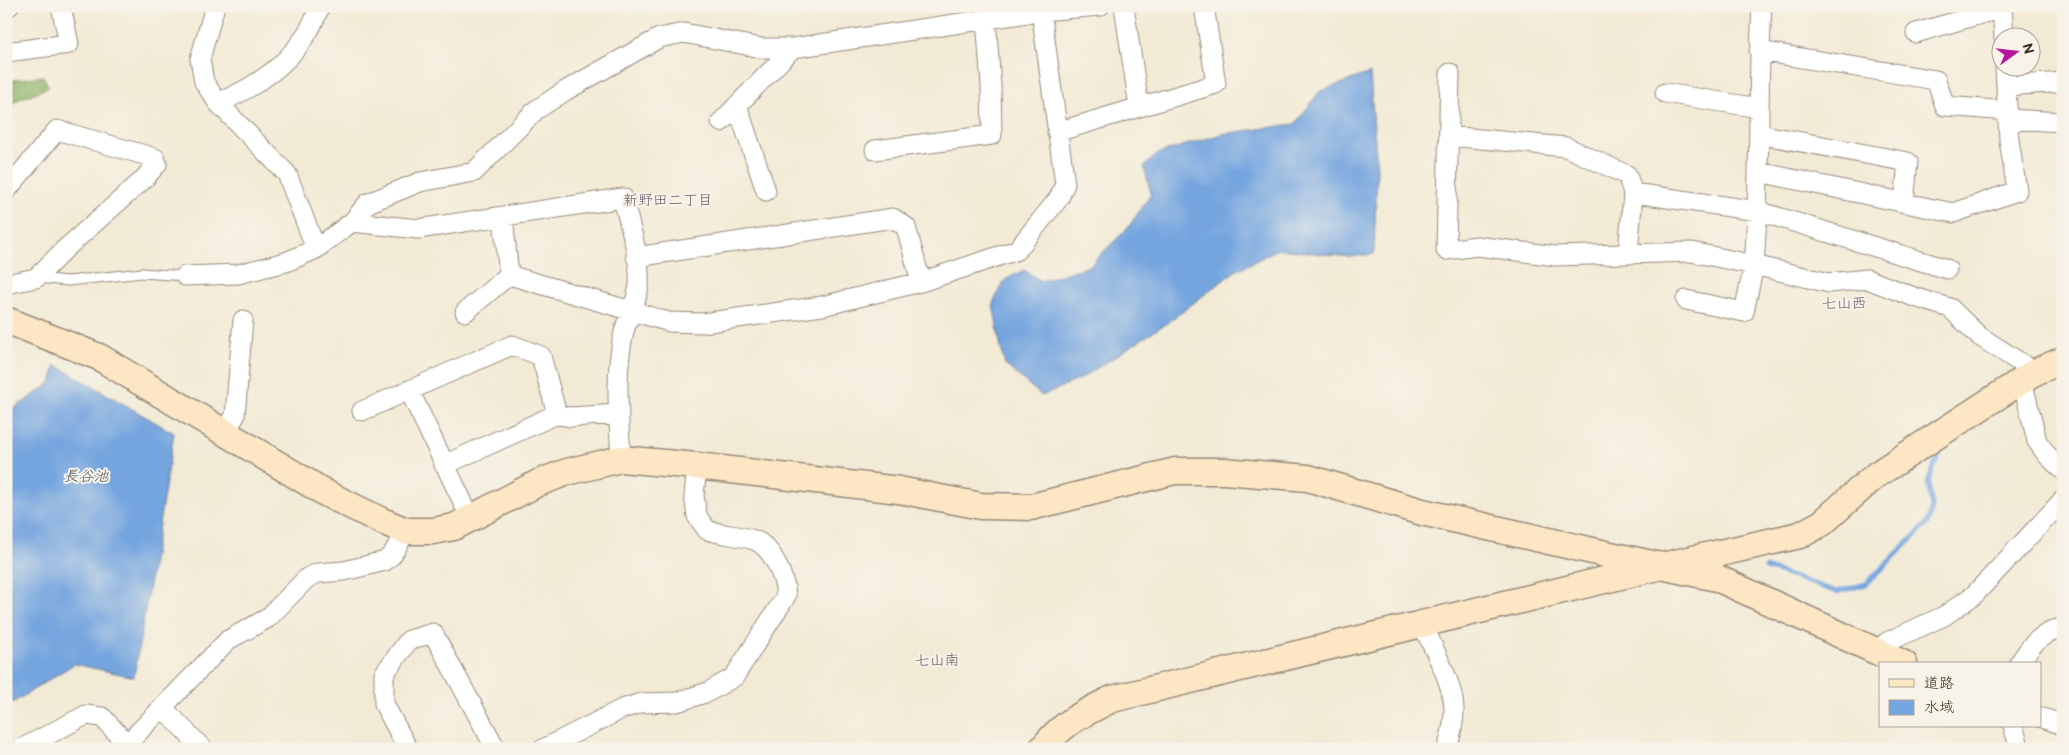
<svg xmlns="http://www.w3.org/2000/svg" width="2069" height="755" font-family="'Balsamiq Sans','Klee One',sans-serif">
<rect width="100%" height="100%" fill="#f7f3e8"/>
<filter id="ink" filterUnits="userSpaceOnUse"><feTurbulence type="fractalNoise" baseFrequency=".02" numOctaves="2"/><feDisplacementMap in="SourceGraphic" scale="10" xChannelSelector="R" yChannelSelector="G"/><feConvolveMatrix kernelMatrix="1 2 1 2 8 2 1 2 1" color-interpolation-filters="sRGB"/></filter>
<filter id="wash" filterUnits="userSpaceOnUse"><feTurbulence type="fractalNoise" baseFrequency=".0096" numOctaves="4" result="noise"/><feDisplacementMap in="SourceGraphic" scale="20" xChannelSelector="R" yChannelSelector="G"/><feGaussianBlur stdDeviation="1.12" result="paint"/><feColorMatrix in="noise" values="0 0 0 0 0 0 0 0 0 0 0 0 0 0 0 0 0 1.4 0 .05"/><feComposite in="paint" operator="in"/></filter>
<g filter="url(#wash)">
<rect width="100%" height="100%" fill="#f2ead5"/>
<path fill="#8aae63" stroke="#626c40" d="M 43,76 L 49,87 L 15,101 L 6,117 L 6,84 L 17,79 Z"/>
<path fill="#75a5df" stroke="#58687e" d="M 1370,73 L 1377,169 L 1374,254 L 1350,257 L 1278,249 L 1234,272 L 1170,321 L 1080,379 L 1042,396 L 1005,365 L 1000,344 L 993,303 L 1005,280 L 1024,270 L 1041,281 L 1089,266 L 1127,229 L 1151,194 L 1144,167 L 1157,154 L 1221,134 L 1295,124 L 1320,91 Z
M 56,365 L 174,433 L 134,677 L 74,664 L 6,707 L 6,414 L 51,383 Z"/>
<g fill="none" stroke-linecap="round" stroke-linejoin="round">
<path stroke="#75a5df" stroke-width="5" d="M 2037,385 L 2063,377
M 1766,568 L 1837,592 L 1866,584 L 1927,524 L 1932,507 L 1928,482 L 1943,444"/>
</g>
</g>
<g filter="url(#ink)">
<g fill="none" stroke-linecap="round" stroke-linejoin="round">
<g stroke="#968a7a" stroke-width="11">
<path id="lane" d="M 36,278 L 68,281 L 142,273 L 185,276"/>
</g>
<g stroke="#968a7a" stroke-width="21">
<path id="street" d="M 215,6 L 200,59 L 204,82 L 218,103 L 287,174 L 316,249
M 1124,6 L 1139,107
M 1762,6 C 1757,92 1761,179 1754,265 L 1829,283 L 1867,279 L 1914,297 L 1950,308 L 1979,336 L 2035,372
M 2002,6 L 2004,38
M 6,7 L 9,6
M 1916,33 L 2002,8
M 1759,51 L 1936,80 L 1945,106 L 2008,111
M 6,52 L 69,44 L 61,6
M 1450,73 L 1446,250 L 1477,246 L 1556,256 L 1692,252 L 1754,265 L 1744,312 L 1686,300
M 2006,86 L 2063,82
M 1665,93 L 1759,108
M 218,103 C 264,83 302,56 320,6
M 737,105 L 766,191
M 2008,119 L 2063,122
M 721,122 L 793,48
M 1057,132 L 1216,84 L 1204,6
M 1759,134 L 1908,162 L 1904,203
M 1449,136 L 1566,147 L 1627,175 L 1633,193 L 1628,254
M 875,150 L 992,135 L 991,85 L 986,19
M 1759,172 L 1953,213 L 2017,191 L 2009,140 L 2005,68
M 6,191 L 57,130 L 155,158 L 157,164 L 143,180 L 65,249 L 36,278 L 6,284
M 1633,193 L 1758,211 L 1947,269
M 352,222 L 418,229 L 623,198 C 629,225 641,257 639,285 C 637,302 628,316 624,332 C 614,373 619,418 621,459
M 636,257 L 893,218 L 906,227 L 921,282
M 509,275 L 669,322 L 703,323 L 822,306 L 921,282 L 1017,250 L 1059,198 L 1065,184 L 1041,11
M 185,276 L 238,274 L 286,262 L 316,249 L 352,222 L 368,203 L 420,182 L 474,172 L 536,110 L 565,91 L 659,38 L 684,33 L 761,48 L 793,48 L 1041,11 L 1100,6
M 465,312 L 509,275 L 503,217
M 2022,380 L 2037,441 L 2047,455 L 2063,470
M 409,390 L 471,519
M 362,411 L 512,345 L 541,356 L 557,414
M 224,434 L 235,416 L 243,320
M 444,465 L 557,414 L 570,417 L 619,414
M 1423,625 C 1433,649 1454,684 1454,710 C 1454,723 1451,736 1447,749
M 1876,651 L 1887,642 L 1944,616 L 1974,595 L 2063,500
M 2019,664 C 2031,644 2040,634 2063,627
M 163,708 L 203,749
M 2040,717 L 2063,725
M 2013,726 L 2020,749
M 21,749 L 86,715 L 102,717 L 127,744
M 122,749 L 228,640 L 268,618 L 307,578 L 318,573 L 344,571 L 385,561 L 392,555 L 406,531
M 408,749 L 384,704 L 384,674 L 409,640 L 433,633 L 496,749
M 543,749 L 622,709 L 641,703 L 677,702 L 708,692 L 734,677 L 786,596 C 785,578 772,546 754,540 C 739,535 722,535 707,530 L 697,516 L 694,496 L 697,466"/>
</g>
<g stroke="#968a7a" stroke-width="29">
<path id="secondary" d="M 6,320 L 99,357 L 327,494 L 382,521 L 406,531 L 433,531 L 454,527 L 538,483 L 567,472 L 621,459 L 697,466 L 899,490 L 981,506 L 1031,507 L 1175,471 L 1224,471 L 1308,478 L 1422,512 L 1610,555 L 1717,578 L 1904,664
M 1042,749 C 1062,723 1084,713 1112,699 L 1662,566 L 1800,535 L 1822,523 L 1876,475 L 2035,372 L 2063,360"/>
</g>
<use href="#lane" stroke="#fff" stroke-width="9"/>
<use href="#street" stroke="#fff" stroke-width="19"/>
<use href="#secondary" stroke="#fce6c4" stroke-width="26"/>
</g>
</g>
<g text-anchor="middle" stroke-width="4" stroke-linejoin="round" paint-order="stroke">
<g font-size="15" fill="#735a68" stroke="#f7f3e8">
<text x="668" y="205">新野田二丁目</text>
<text x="1844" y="308">七山西</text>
<text x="937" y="665">七山南</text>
</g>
<g font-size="15" font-style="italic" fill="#4f5562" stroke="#f7f3e8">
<text x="86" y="481">長谷池</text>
</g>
</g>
<rect width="2069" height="755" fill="none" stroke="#f7f3e8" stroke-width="25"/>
<rect x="1879" y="662" width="162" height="65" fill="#f7f3e8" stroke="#aca397"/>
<rect x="1889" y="679" width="25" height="8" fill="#fce6c4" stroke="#aca397"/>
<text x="1924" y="688" font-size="15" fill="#3b2a1e">道路</text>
<rect x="1889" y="700" width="25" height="15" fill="#75a5df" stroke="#aca397"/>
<text x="1924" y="712" font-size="15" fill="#3b2a1e">水域</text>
<g transform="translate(2016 52) rotate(75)"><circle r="24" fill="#f7f3e8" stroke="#aca397"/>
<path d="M0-4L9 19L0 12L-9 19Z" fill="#b5179e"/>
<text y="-8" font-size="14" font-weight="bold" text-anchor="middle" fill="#3b2a1e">N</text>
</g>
</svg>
